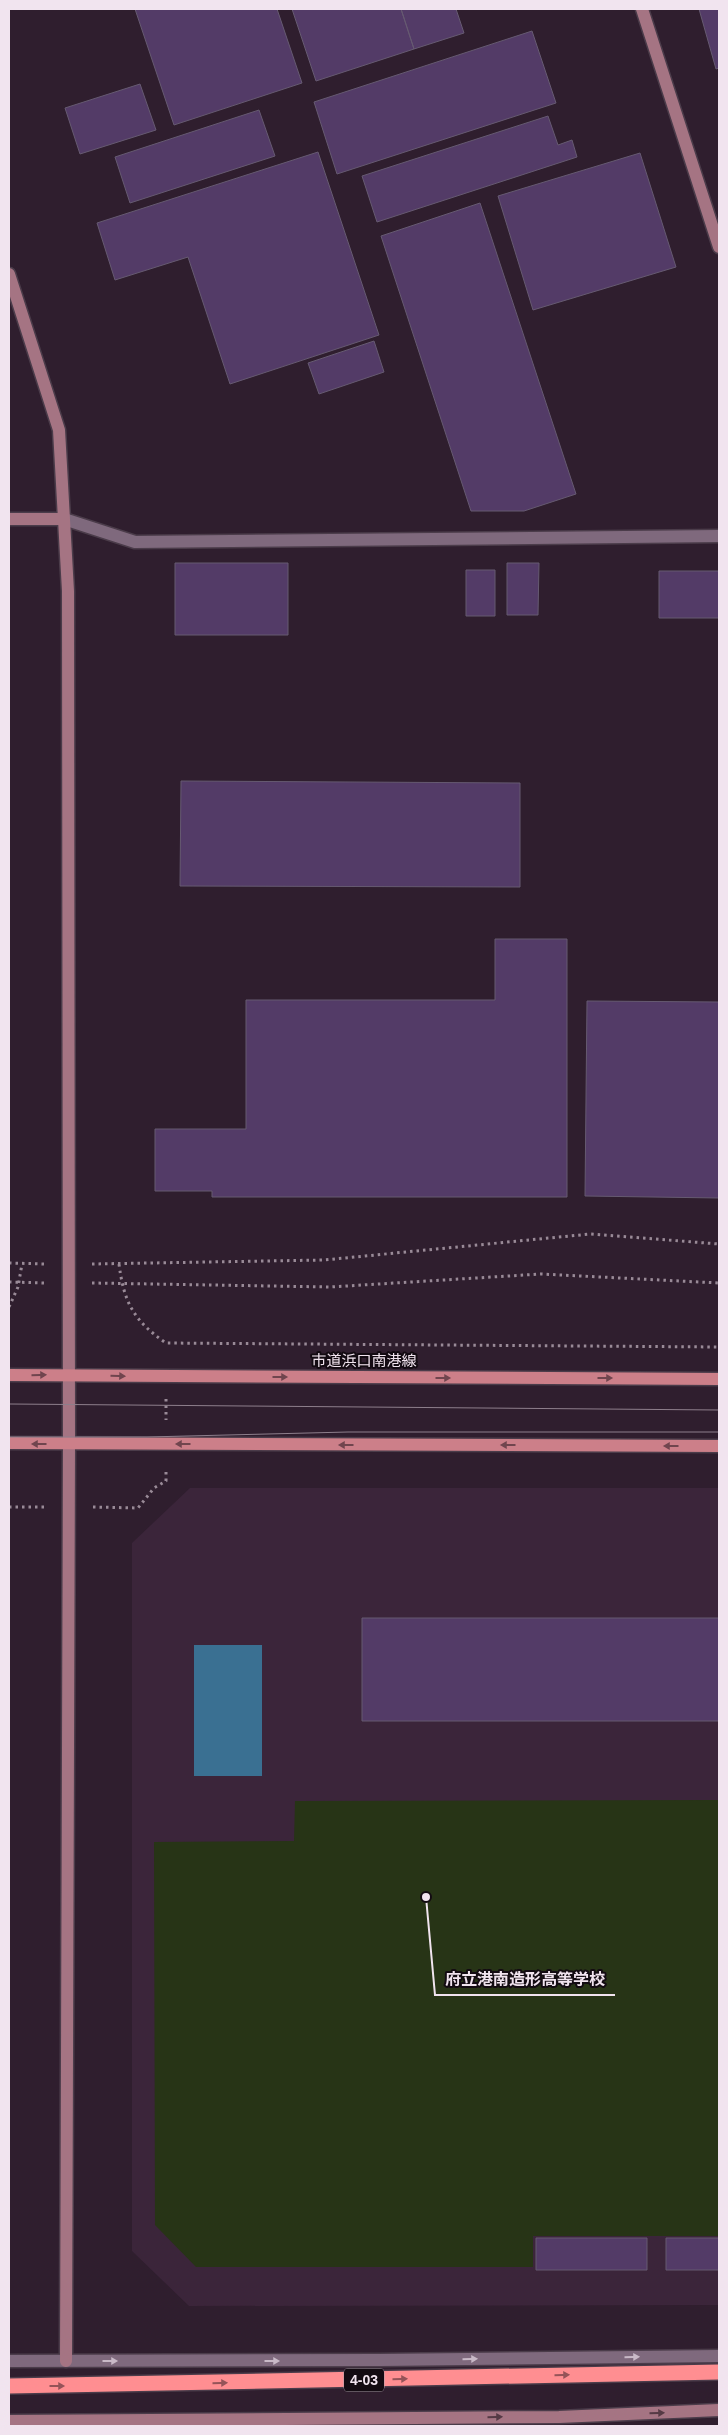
<svg xmlns="http://www.w3.org/2000/svg" width="728" height="2435" font-family="Helvetica,'Noto Sans JP',sans-serif">
<rect width="100%" height="100%" fill="#2f1e2e"/>
<path fill="#3b253a" d="M 190,1488 L 719,1488 L 719,2305 L 189,2306 L 132,2251 L 132,1543 Z"/>
<path fill="#273416" d="M 719,1800 L 719,2236 L 533,2236 L 533,2267 L 196,2267 L 155,2225 L 154,1842 L 294,1841 L 295,1801 Z"/>
<path fill="#3a7092" d="M 194,1645 L 262,1645 L 262,1776 L 194,1776 Z"/>
<path fill="#533b67" stroke="#665a71" d="M 135,9 L 277,9 L 302,83 L 174,125 Z
M 292,9 L 401,9 L 414,49 L 316,81 Z
M 401,9 L 456,9 L 464,33 L 414,49 Z
M 699,9 L 719,9 L 719,68 L 716,69 Z
M 532,31 L 556,103 L 337,174 L 314,102 Z
M 140,84 L 156,130 L 80,154 L 65,108 Z
M 259,110 L 275,156 L 130,203 L 115,157 Z
M 548,116 L 558,145 L 572,140 L 577,157 L 377,222 L 362,176 Z
M 318,152 L 379,335 L 230,384 L 188,257 L 115,280 L 97,223 Z
M 640,153 L 676,267 L 533,310 L 498,196 Z
M 480,203 L 576,494 L 524,511 L 471,511 L 381,236 Z
M 374,341 L 384,372 L 319,394 L 308,363 Z
M 175,563 L 288,563 L 288,635 L 175,635 Z
M 507,563 L 539,563 L 538,615 L 507,615 Z
M 466,570 L 495,570 L 495,616 L 466,616 Z
M 659,571 L 719,571 L 719,618 L 659,618 Z
M 181,781 L 520,783 L 520,887 L 180,886 Z
M 495,939 L 567,939 L 567,1197 L 212,1197 L 212,1191 L 155,1191 L 155,1129 L 246,1129 L 246,1000 L 495,1000 Z
M 587,1001 L 719,1002 L 719,1198 L 585,1196 Z
M 362,1618 L 719,1618 L 719,1721 L 362,1721 Z
M 536,2238 L 647,2238 L 647,2270 L 536,2270 Z
M 666,2238 L 719,2238 L 719,2270 L 666,2270 Z"/>
<g fill="none" stroke-linecap="round" stroke-linejoin="round">
<g stroke="#4b3c4a" stroke-width="15">
<path id="street" d="M 64,519 L 135,542 L 719,536
M 9,2361 L 380,2360 L 719,2356"/>
</g>
<g stroke="#4b3c4a" stroke-width="15">
<path id="secondary" d="M 642,9 L 719,247
M 9,274 L 59,430 L 68,591 L 69,1444 L 66,2361
M 9,519 L 64,519
M 9,2421 L 559,2417 L 719,2410"/>
</g>
<g stroke="#4b3c4a" stroke-width="15">
<path id="primary" d="M 9,1375 L 719,1379
M 9,1443 L 719,1446"/>
</g>
<g stroke="#4b3c4a" stroke-width="18">
<path id="highway" d="M 9,2386 L 719,2372"/>
</g>
<path stroke="#998a97" stroke-width="3" stroke-dasharray="2.5 4" stroke-linecap="butt" d="M 9,1263 L 45,1264
M 92,1264 L 324,1260 L 590,1234 L 719,1244
M 119,1264 C 124,1303 134,1321 166,1343 L 719,1347
M 9,1282 L 46,1283
M 92,1283 L 330,1287 L 541,1274 L 719,1283
M 9,1307 L 18,1287 L 22,1264
M 166,1399 L 166,1420
M 9,1507 L 44,1507
M 93,1507 L 138,1508 L 154,1488 L 166,1481 L 166,1469"/>
<use href="#street" stroke="#7f697d" stroke-width="12"/>
<use href="#secondary" stroke="#a57483" stroke-width="12"/>
<use href="#primary" stroke="#cc7f89" stroke-width="12"/>
<use href="#highway" stroke="#ff8e91" stroke-width="15"/>
<path stroke="#8e7f8c" stroke-width="1" d="M 9,1404 L 719,1410
M 9,1437 L 147,1437 L 348,1432 L 719,1432"/>
</g>
<defs><path id="oneway-solid" d="M-6-.8H1V-3.2L6.5 0L1 3.2V.8H-6Z" transform="scale(1.25)"/></defs>
<g fill="#70454e">
<use href="#oneway-solid" transform="translate(39 1375) rotate(-1)"/>
<use href="#oneway-solid" transform="translate(118 1376) rotate(2)"/>
<use href="#oneway-solid" transform="translate(280 1377)"/>
<use href="#oneway-solid" transform="translate(443 1378)"/>
<use href="#oneway-solid" transform="translate(605 1378)"/>
<use href="#oneway-solid" transform="translate(39 1444) rotate(-180)"/>
<use href="#oneway-solid" transform="translate(183 1444) rotate(-180)"/>
<use href="#oneway-solid" transform="translate(346 1445) rotate(-180)"/>
<use href="#oneway-solid" transform="translate(508 1445) rotate(-180)"/>
<use href="#oneway-solid" transform="translate(671 1446) rotate(-180)"/>
</g>
<g fill="#c9b9c7">
<use href="#oneway-solid" transform="translate(632 2357) rotate(-1)"/>
<use href="#oneway-solid" transform="translate(470 2359) rotate(-1)"/>
<use href="#oneway-solid" transform="translate(110 2361)"/>
<use href="#oneway-solid" transform="translate(272 2361)"/>
</g>
<g fill="#955358">
<use href="#oneway-solid" transform="translate(562 2375) rotate(-1)"/>
<use href="#oneway-solid" transform="translate(400 2379) rotate(-1)"/>
<use href="#oneway-solid" transform="translate(220 2383) rotate(-1)"/>
<use href="#oneway-solid" transform="translate(57 2386)"/>
</g>
<g fill="#553a45">
<use href="#oneway-solid" transform="translate(657 2413) rotate(-2)"/>
<use href="#oneway-solid" transform="translate(495 2417) rotate(-1)"/>
</g>
<g text-anchor="middle" stroke-width="4" stroke-linejoin="round" paint-order="stroke">
<rect fill="#130b12" stroke="#aea3ad" stroke-width="1" x="344" y="2368.5" width="40" height="23" rx="4"/>
<g font-size="14" font-weight="bold" fill="#f1e4ef">
<text x="364" y="2385">4-03</text>
</g>
<g font-size="15" fill="#f1e4ef" stroke="#130b12">
<text x="364" y="1366">市道浜口南港線</text>
</g>
</g>
<path fill="none" stroke="#f1e4ef" stroke-width="2" d="M426 1897L435 1995H615"/>
<circle fill="#f1e4ef" stroke="#130b12" stroke-width="2" cx="426" cy="1897" r="5"/>
<g font-size="16" text-anchor="middle" font-weight="bold" fill="#f1e4ef" stroke="#130b12" stroke-width="4" stroke-linejoin="round" paint-order="stroke">
<text x="525" y="1985">府立港南造形高等学校</text>
</g>
<rect width="728" height="2435" fill="none" stroke="#f1e4ef" stroke-width="20"/>
</svg>
